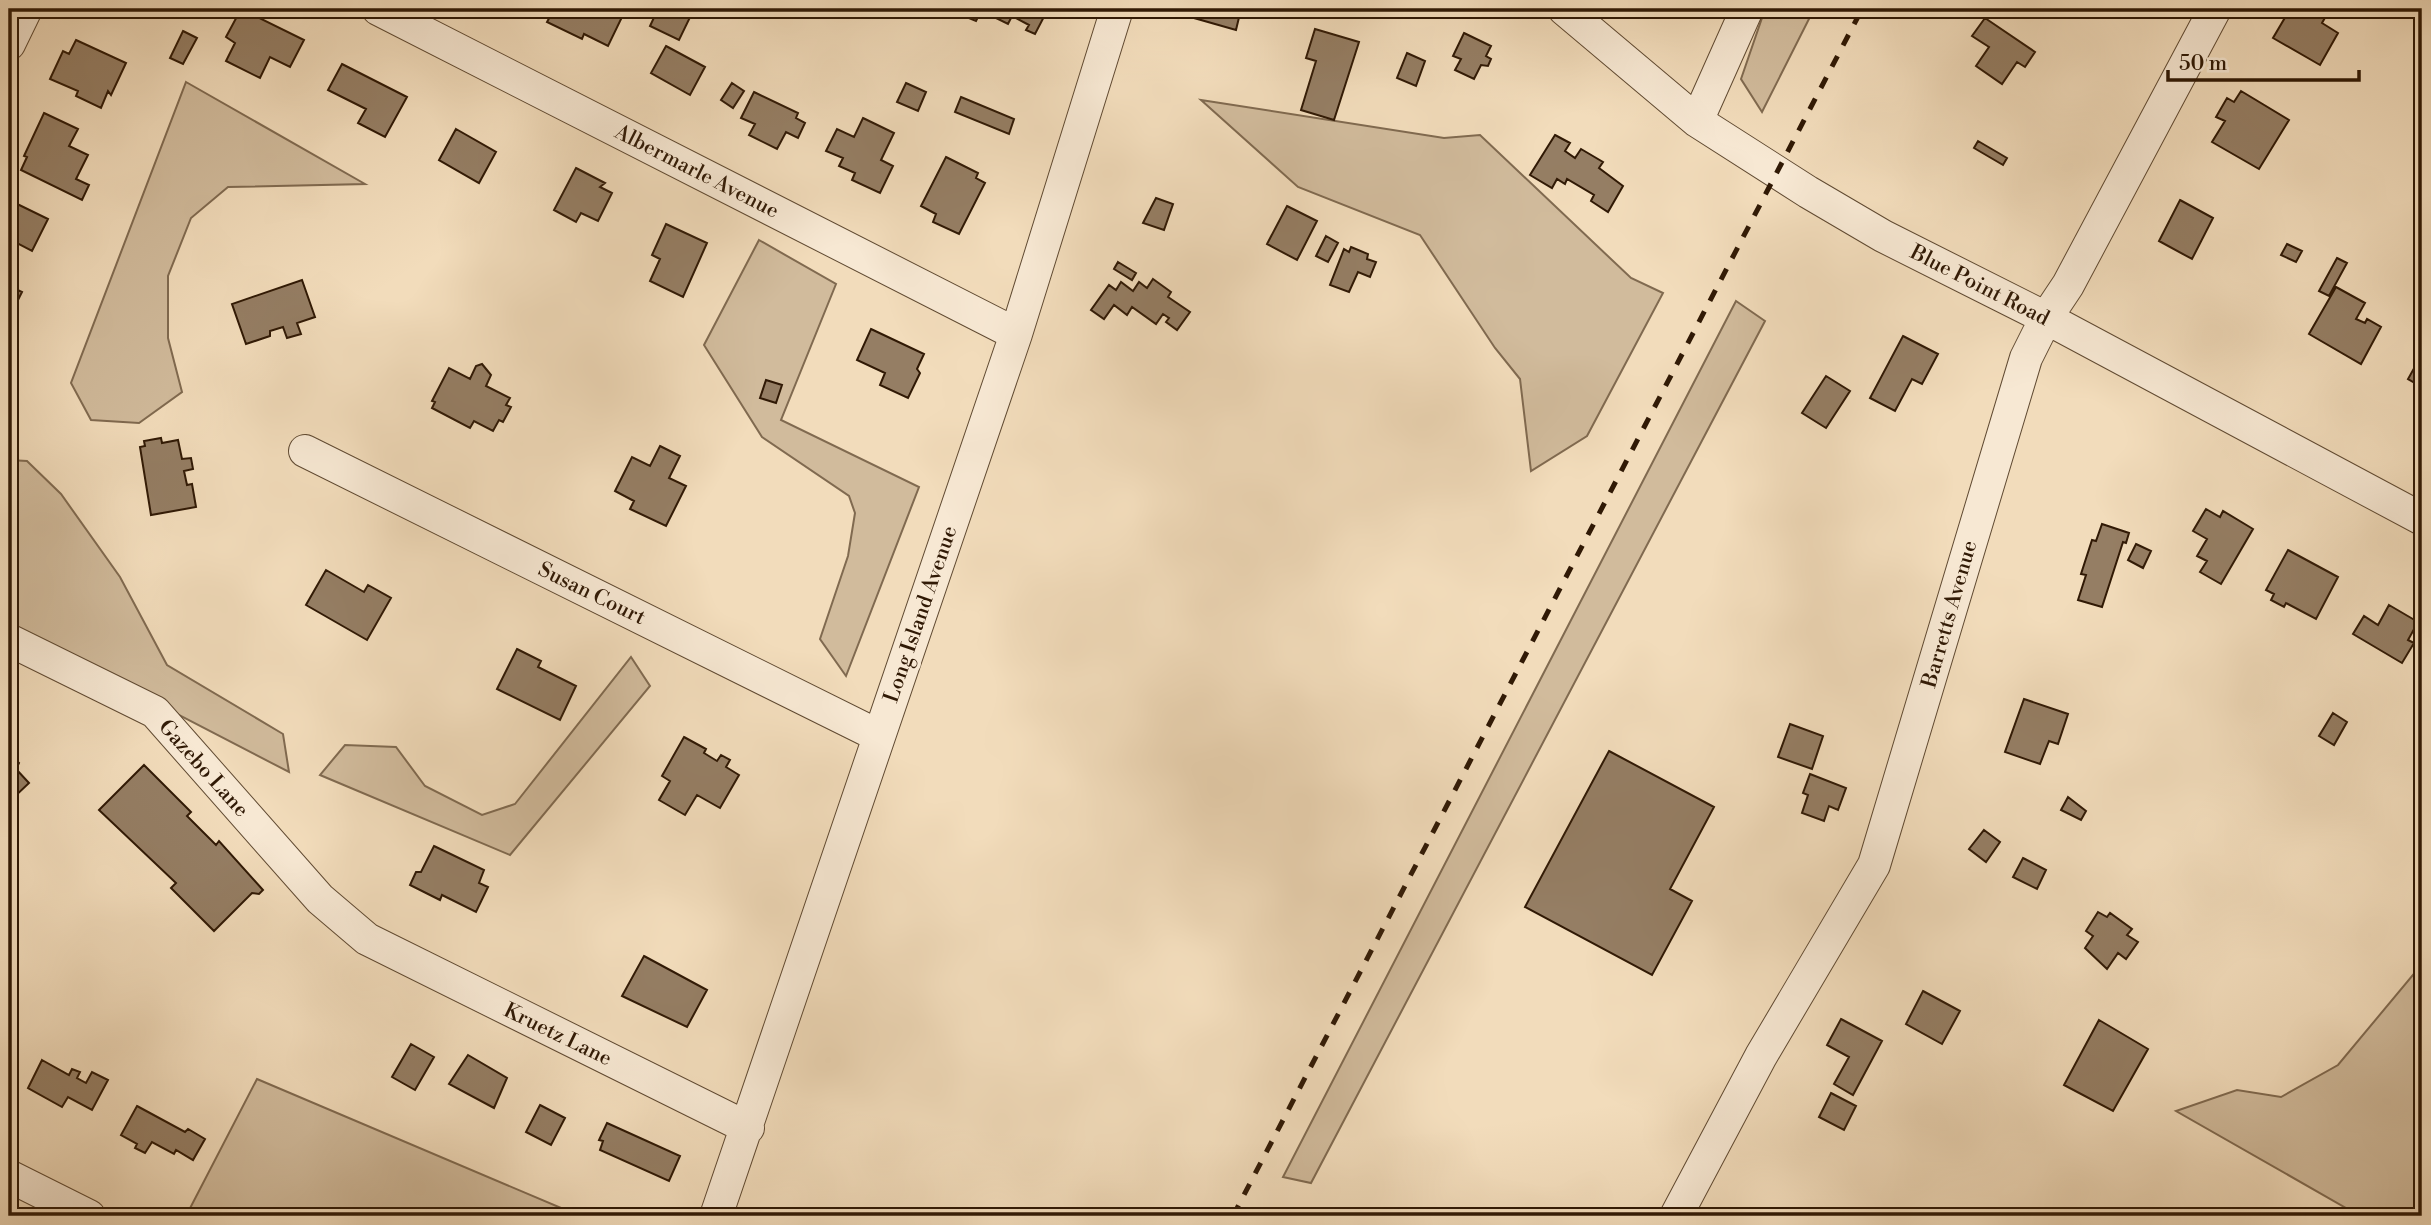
<svg xmlns="http://www.w3.org/2000/svg" width="2431" height="1225" font-family="'Libre Bodoni',serif">
<rect width="100%" height="100%" fill="#f2dcbb"/>
<filter id="stains"><feTurbulence type="fractalNoise" baseFrequency=".00286" numOctaves="4"/><feColorMatrix values="0 0 0 0 .2 0 0 0 0 .09 0 0 0 0 .02 0 0 0 .5 -.17"/></filter>
<radialGradient id="worn" r=".72"><stop offset=".6" stop-color="#630" stop-opacity="0"/><stop offset="1" stop-color="#630" stop-opacity=".3"/></radialGradient>
<path fill="#d1bb9c" stroke="#806a50" stroke-width="2" d="M 1768,9 L 1814,9 L 1762,112 L 1741,79 L 1762,18 Z
M 186,82 L 365,184 L 228,187 L 191,218 L 168,276 L 168,338 L 182,392 L 139,423 L 91,420 L 71,383 Z
M 1201,100 L 1444,138 L 1480,135 L 1631,278 L 1663,293 L 1587,436 L 1531,471 L 1520,379 L 1495,348 L 1420,235 L 1298,187 Z
M 759,240 L 836,284 L 781,420 L 919,487 L 846,676 L 820,639 L 848,556 L 855,513 L 849,496 L 762,437 L 704,345 Z
M 1736,301 L 1765,321 L 1311,1183 L 1283,1177 Z
M 9,460 L 27,461 L 61,494 L 120,577 L 167,665 L 283,734 L 289,772 L 9,627 Z
M 631,657 L 650,686 L 510,855 L 320,775 L 345,745 L 396,747 L 425,786 L 482,815 L 515,804 Z
M 2422,964 L 2422,1216 L 2360,1216 L 2176,1111 L 2237,1090 L 2281,1097 L 2338,1065 Z
M 257,1079 L 580,1216 L 186,1216 Z"/>
<path fill="#957e64" stroke="#301905" stroke-width="2" d="M 241,9 L 304,40 L 290,67 L 270,57 L 260,78 L 226,61 L 235,43 L 226,37 Z
M 554,9 L 611,9 L 623,15 L 608,46 L 584,34 L 582,39 L 547,22 Z
M 658,9 L 694,9 L 679,40 L 650,26 Z
M 947,9 L 982,9 L 976,21 Z
M 999,9 L 1048,9 L 1035,34 L 1026,30 L 1029,25 L 1012,16 L 1008,24 L 994,17 Z
M 1197,9 L 1241,9 L 1236,30 L 1194,18 Z
M 2290,9 L 2330,9 L 2322,23 L 2338,33 L 2320,65 L 2273,38 Z
M 1985,18 L 2035,52 L 2025,67 L 2017,62 L 2002,84 L 1976,66 L 1989,47 L 1972,36 Z
M 1315,29 L 1359,42 L 1334,120 L 1301,110 L 1316,61 L 1306,58 Z
M 183,31 L 197,38 L 183,64 L 170,58 Z
M 1464,33 L 1491,46 L 1486,56 L 1491,59 L 1488,66 L 1481,65 L 1474,79 L 1455,70 L 1461,59 L 1453,56 Z
M 76,40 L 126,63 L 111,95 L 108,91 L 101,108 L 76,96 L 78,91 L 50,79 L 63,51 L 69,54 Z
M 666,46 L 705,67 L 690,95 L 651,73 Z
M 1407,53 L 1425,61 L 1416,86 L 1397,78 Z
M 342,64 L 407,97 L 385,137 L 358,123 L 366,109 L 328,90 Z
M 732,83 L 744,91 L 733,108 L 721,100 Z
M 906,83 L 926,92 L 918,111 L 897,102 Z
M 2241,91 L 2289,120 L 2259,169 L 2212,142 L 2225,121 L 2216,117 L 2227,98 L 2234,102 Z
M 754,92 L 798,113 L 796,118 L 805,123 L 798,138 L 786,132 L 777,149 L 749,135 L 755,124 L 741,118 Z
M 961,97 L 1014,119 L 1009,134 L 955,112 Z
M 44,113 L 78,129 L 69,146 L 88,155 L 76,179 L 89,185 L 82,200 L 21,170 L 27,157 L 24,156 Z
M 863,118 L 894,133 L 881,160 L 893,166 L 880,193 L 852,180 L 855,173 L 839,166 L 843,158 L 826,151 L 837,129 L 854,137 Z
M 456,129 L 496,152 L 479,183 L 439,160 Z
M 1555,135 L 1570,143 L 1565,151 L 1575,158 L 1581,149 L 1603,162 L 1599,168 L 1623,186 L 1608,212 L 1591,201 L 1594,195 L 1567,179 L 1565,184 L 1557,179 L 1552,188 L 1530,175 Z
M 1978,141 L 2007,158 L 2003,165 L 1974,148 Z
M 946,157 L 978,173 L 976,178 L 985,183 L 959,234 L 933,222 L 936,214 L 921,206 Z
M 576,168 L 605,183 L 600,187 L 612,193 L 598,221 L 581,213 L 576,222 L 554,210 Z
M 1156,198 L 1173,204 L 1164,230 L 1143,223 Z
M 9,200 L 48,219 L 32,251 L 9,239 Z
M 2180,200 L 2213,218 L 2192,259 L 2159,241 Z
M 1287,206 L 1317,221 L 1297,260 L 1267,244 Z
M 666,224 L 707,243 L 683,297 L 650,281 L 660,259 L 652,255 Z
M 1326,236 L 1338,243 L 1328,262 L 1316,256 Z
M 2287,244 L 2302,251 L 2296,262 L 2281,255 Z
M 1351,247 L 1368,254 L 1367,259 L 1376,262 L 1370,277 L 1358,272 L 1349,292 L 1330,285 L 1344,249 L 1349,252 Z
M 2337,258 L 2347,263 L 2329,296 L 2319,291 Z
M 1118,262 L 1136,273 L 1132,280 L 1114,269 Z
M 9,277 L 15,280 L 11,287 L 22,292 L 13,310 L 9,307 Z
M 1153,279 L 1171,292 L 1168,297 L 1190,312 L 1177,330 L 1166,322 L 1169,318 L 1163,314 L 1156,324 L 1132,307 L 1127,315 L 1114,305 L 1104,319 L 1091,310 L 1109,285 L 1116,290 L 1121,282 L 1133,291 L 1139,282 L 1147,288 Z
M 302,280 L 315,317 L 297,323 L 301,334 L 287,338 L 283,327 L 270,331 L 270,336 L 246,344 L 232,304 Z
M 2336,287 L 2365,303 L 2356,319 L 2365,323 L 2367,319 L 2381,327 L 2361,364 L 2309,334 Z
M 871,329 L 924,354 L 917,369 L 920,373 L 908,398 L 880,385 L 885,373 L 857,360 Z
M 1903,336 L 1938,354 L 1922,384 L 1912,379 L 1895,411 L 1870,398 Z
M 2422,354 L 2422,387 L 2408,379 Z
M 482,364 L 491,375 L 486,386 L 510,398 L 506,405 L 511,407 L 503,422 L 499,420 L 493,431 L 474,421 L 470,428 L 432,408 L 435,402 L 432,401 L 449,368 L 470,379 L 476,366 Z
M 1826,376 L 1850,391 L 1826,428 L 1802,413 Z
M 766,380 L 782,385 L 776,403 L 760,398 Z
M 161,438 L 162,443 L 178,440 L 182,459 L 191,458 L 193,469 L 184,471 L 187,485 L 192,484 L 196,507 L 151,515 L 140,447 L 145,446 L 144,441 Z
M 660,446 L 680,456 L 669,478 L 686,486 L 666,526 L 630,509 L 634,501 L 615,491 L 632,457 L 650,466 Z
M 2206,509 L 2220,517 L 2223,511 L 2253,529 L 2221,584 L 2200,572 L 2207,561 L 2197,556 L 2207,539 L 2193,531 Z
M 2102,524 L 2129,533 L 2126,543 L 2123,542 L 2102,607 L 2078,600 L 2086,575 L 2081,574 L 2092,540 L 2096,541 Z
M 2136,544 L 2151,551 L 2143,568 L 2128,560 Z
M 2288,550 L 2338,577 L 2316,619 L 2286,603 L 2284,607 L 2271,600 L 2274,594 L 2266,590 Z
M 326,570 L 364,592 L 368,585 L 391,598 L 367,640 L 306,605 Z
M 2389,605 L 2418,622 L 2408,640 L 2414,643 L 2402,663 L 2353,634 L 2364,616 L 2378,625 Z
M 517,649 L 541,661 L 538,667 L 576,686 L 560,720 L 497,689 Z
M 2024,699 L 2068,714 L 2058,744 L 2049,741 L 2040,764 L 2005,752 Z
M 2333,713 L 2347,722 L 2334,745 L 2319,736 Z
M 1790,724 L 1823,736 L 1812,769 L 1778,757 Z
M 684,737 L 706,749 L 704,753 L 717,761 L 721,755 L 730,760 L 726,767 L 739,775 L 720,808 L 697,795 L 685,815 L 659,800 L 670,781 L 662,776 Z
M 1609,751 L 1714,807 L 1670,889 L 1692,901 L 1652,975 L 1525,907 Z
M 9,753 L 19,763 L 16,769 L 29,783 L 9,802 Z
M 144,765 L 191,812 L 187,816 L 216,845 L 219,841 L 263,890 L 259,894 L 252,893 L 214,931 L 171,888 L 176,883 L 99,810 Z
M 1810,774 L 1846,788 L 1838,810 L 1829,806 L 1824,821 L 1802,813 L 1808,795 L 1803,793 Z
M 2068,797 L 2086,811 L 2081,820 L 2061,810 Z
M 1984,830 L 2000,842 L 1986,862 L 1969,849 Z
M 434,846 L 484,870 L 479,883 L 488,887 L 476,912 L 442,895 L 440,900 L 410,885 L 416,872 L 421,872 Z
M 2023,858 L 2046,870 L 2037,889 L 2013,877 Z
M 2098,912 L 2107,917 L 2110,913 L 2132,929 L 2127,935 L 2138,942 L 2126,959 L 2118,953 L 2107,969 L 2085,948 L 2093,936 L 2086,931 Z
M 644,956 L 707,990 L 687,1027 L 622,996 Z
M 1923,991 L 1960,1011 L 1942,1044 L 1906,1024 Z
M 1841,1019 L 1882,1041 L 1853,1095 L 1834,1084 L 1849,1057 L 1827,1045 Z
M 2099,1020 L 2148,1049 L 2113,1111 L 2064,1085 Z
M 411,1044 L 434,1057 L 415,1090 L 392,1077 Z
M 468,1055 L 507,1078 L 494,1108 L 449,1084 Z
M 42,1060 L 69,1075 L 72,1069 L 80,1072 L 77,1078 L 86,1083 L 92,1072 L 108,1080 L 92,1110 L 68,1097 L 62,1107 L 28,1088 Z
M 1831,1093 L 1856,1106 L 1844,1130 L 1819,1117 Z
M 540,1105 L 565,1118 L 551,1145 L 526,1132 Z
M 137,1106 L 185,1132 L 188,1129 L 205,1139 L 193,1160 L 176,1150 L 174,1154 L 152,1142 L 145,1153 L 135,1148 L 137,1144 L 121,1135 Z
M 607,1123 L 680,1156 L 669,1181 L 600,1150 L 603,1141 L 599,1140 Z"/>
<g fill="none" stroke-linecap="round" stroke-linejoin="round">
<g stroke="#604a32" stroke-width="34">
<path id="minor" d="M 378,9 L 1016,334
M 1564,9 L 1697,121 L 1808,192 L 1883,236 L 2046,318 L 2422,519
M 9,44 L 26,9
M 1697,121 L 1747,9
M 305,451 L 879,736
M 9,640 L 155,712 L 320,899 L 367,939 L 748,1128
M 9,1176 L 89,1216
M 716,1216 L 1016,334 L 1117,9
M 1676,1216 L 1761,1056 L 1874,865 L 2026,358 L 2046,318 L 2068,285 L 2215,9"/>
</g>
<use href="#minor" stroke="#f7e8d3" stroke-width="32"/>
<path stroke="#301905" stroke-width="5" stroke-dasharray="12 12" stroke-linecap="butt" d="M 1233,1216 L 1862,9"/>
</g>
<g text-anchor="middle" stroke-width="7" stroke-linejoin="round" paint-order="stroke">
<g font-size="21" fill="#301905" stroke="#f7e8d3">
<text transform="translate(697 171) rotate(27)" y="7">Albermarle Avenue</text>
<text transform="translate(1980 285) rotate(27)" y="7">Blue Point Road</text>
<text transform="translate(592 593) rotate(26)" y="7">Susan Court</text>
<text transform="translate(920 614) rotate(-71)" y="7">Long Island Avenue</text>
<text transform="translate(1949 614) rotate(-74)" y="7">Barretts Avenue</text>
<text transform="translate(204 768) rotate(48)" y="7">Gazebo Lane</text>
<text transform="translate(558 1034) rotate(26)" y="7">Kruetz Lane</text>
</g>
</g>
<rect width="2431" height="1225" fill="none" stroke="#f2dcbb" stroke-width="35"/>
<rect x="10" y="10" width="2410" height="1204" fill="none" stroke="#301905" stroke-width="3.5"/>
<rect x="18" y="18" width="2396" height="1190" fill="none" stroke="#301905" stroke-width="2"/>
<path d="M2168 70v10h191v-10" fill="none" stroke="#301905" stroke-width="3.5"/>
<text x="2179" y="70" font-size="21" fill="#301905" stroke="#f7e8d3" stroke-width="5" paint-order="stroke">50 m</text>
<rect width="100%" height="100%" filter="url(#stains)"/>
<rect width="100%" height="100%" fill="url(#worn)"/>
</svg>
